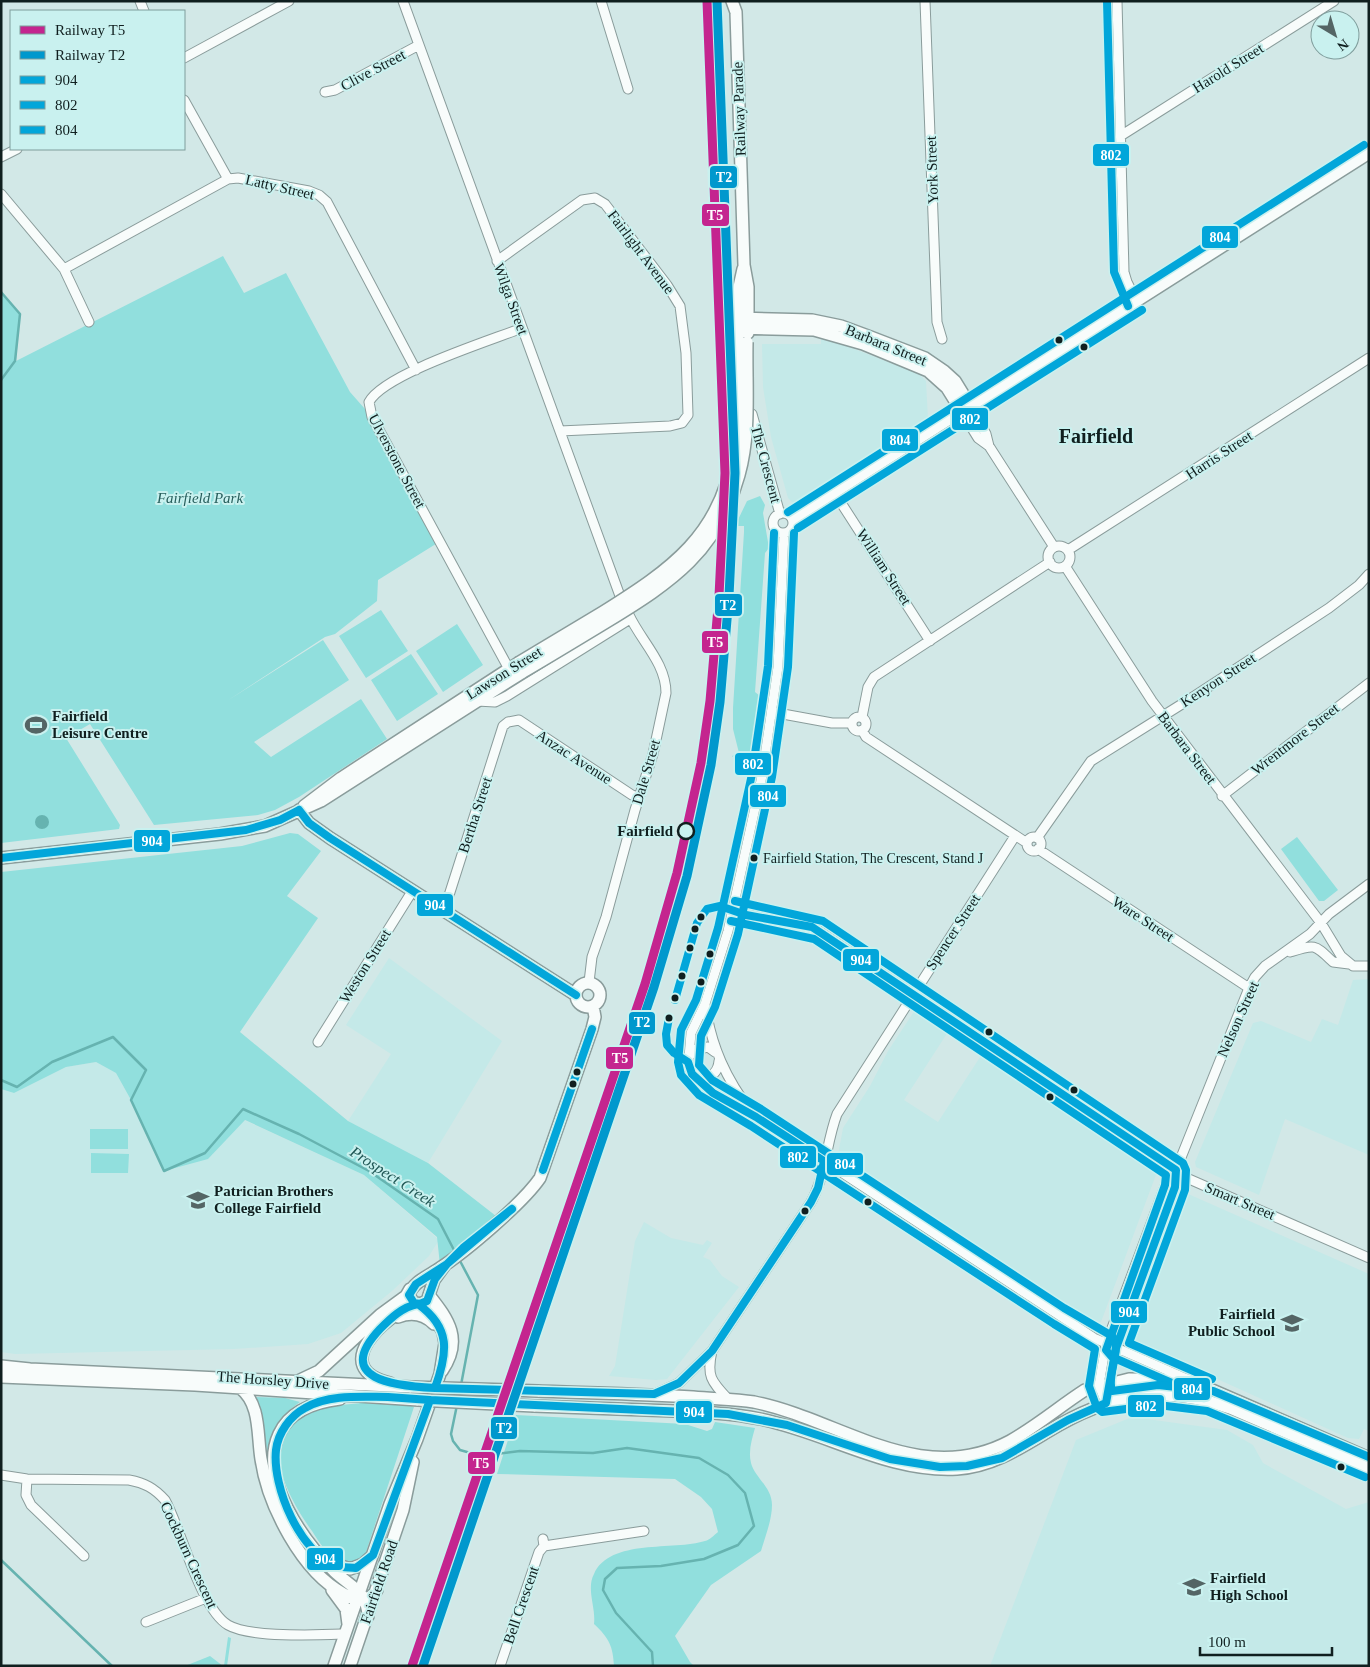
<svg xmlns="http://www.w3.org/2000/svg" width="1370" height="1667" font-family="'Times New Roman',serif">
<rect width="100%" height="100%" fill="#d2e8e7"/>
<path fill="#c4e9e8" d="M 821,339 L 844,345 L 919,374 L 926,381 L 928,419 L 797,503 L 793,503 L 788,498 L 771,437 L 763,387 L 762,344 L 821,344 Z
M 389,958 L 502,1041 L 428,1163 L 348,1121 L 391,1054 L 346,1025 Z
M 1369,979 L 1369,1155 L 1285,1119 L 1259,1195 L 1196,1167 L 1195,1162 L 1253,1023 L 1261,1021 L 1311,1042 L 1322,1019 L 1338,1025 L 1353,980 Z
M 915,1010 L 948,1032 L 904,1100 L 938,1122 L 982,1054 L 1155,1167 L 1157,1172 L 1101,1322 L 1096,1324 L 838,1155 L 843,1128 L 870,1086 L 888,1051 Z
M 96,1062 L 116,1073 L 131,1100 L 208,1159 L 244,1120 L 364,1175 L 439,1240 L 429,1256 L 392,1291 L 341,1333 L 308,1344 L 234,1349 L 15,1354 L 1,1352 L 1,1089 L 14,1093 L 66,1067 Z
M 1186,1193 L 1369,1274 L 1369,1431 L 1364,1429 L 1359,1439 L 1348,1438 L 1131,1340 L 1183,1194 Z
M 644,1222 L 671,1238 L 703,1245 L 707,1240 L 712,1243 L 703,1257 L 710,1260 L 722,1276 L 739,1287 L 667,1379 L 656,1380 L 609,1376 L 615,1366 L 635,1241 Z
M 1132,1417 L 1227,1430 L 1253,1445 L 1263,1463 L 1346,1509 L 1369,1502 L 1369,1666 L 990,1666 L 1076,1440 Z"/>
<path fill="#91dfdd" d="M 223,256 L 244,293 L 286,273 L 350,392 L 372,417 L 439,542 L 378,580 L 377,601 L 335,634 L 325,637 L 227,701 L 323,640 L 349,680 L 254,742 L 271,757 L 361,699 L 387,739 L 299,797 L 275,810 L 258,815 L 154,825 L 90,724 L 66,738 L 120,825 L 119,829 L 1,843 L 1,292 L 20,314 L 16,361 Z
M 760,496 L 765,505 L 763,513 L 769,548 L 765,553 L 755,692 L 760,696 L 750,769 L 746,771 L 732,756 L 739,753 L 733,729 L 733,708 L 744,532 L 744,526 L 735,526 L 747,501 Z
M 381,610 L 408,651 L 366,678 L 339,636 Z
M 457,624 L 483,665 L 443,692 L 416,651 Z
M 411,654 L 438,694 L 397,721 L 371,680 Z
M 290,833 L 298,834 L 321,851 L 287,896 L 318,918 L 240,1032 L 348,1121 L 428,1163 L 496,1216 L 440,1265 L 437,1237 L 364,1175 L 245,1120 L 208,1159 L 164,1171 L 131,1100 L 116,1073 L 96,1062 L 66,1067 L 14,1093 L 1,1089 L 1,872 L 242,846 Z
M 1297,837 L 1338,890 L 1324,901 L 1319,901 L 1281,849 Z
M 90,1129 L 128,1129 L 128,1149 L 90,1149 Z
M 91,1153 L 129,1154 L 128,1173 L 91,1173 Z
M 256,1397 L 285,1398 L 300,1402 C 275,1419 270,1441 270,1470 L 261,1413 Z
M 371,1402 L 403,1402 L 414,1407 L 365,1555 C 358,1560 350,1564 341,1561 C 328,1557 319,1542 312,1531 C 293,1505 259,1448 294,1421 C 314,1405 346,1405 371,1402 Z
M 516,1415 L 685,1424 L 707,1431 L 712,1429 L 715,1422 L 755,1428 C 752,1439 748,1451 751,1463 C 755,1478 772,1487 772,1505 C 772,1520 765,1537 761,1551 L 711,1585 L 675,1636 L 690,1662 L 694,1666 L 614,1666 C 613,1646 609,1638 594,1624 C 596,1607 586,1589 594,1574 C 610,1538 674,1551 705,1541 C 710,1540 714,1535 718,1532 L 712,1509 L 701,1497 L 675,1479 L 497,1474 Z
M 228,1637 L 231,1638 L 227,1666 L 224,1666 Z
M 210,1656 L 223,1666 L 185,1666 Z"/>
<path fill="#66b3b0" d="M35 822a7 7 0 1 1 14 0a7 7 0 1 1-14 0Z"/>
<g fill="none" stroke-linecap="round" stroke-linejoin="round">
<path stroke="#66b3b0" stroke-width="2.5" d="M 1,292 L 20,314 L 15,361 L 1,380
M 1,1080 L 17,1087 L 52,1062 L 113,1037 L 146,1070 L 131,1100 L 164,1171 L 205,1153 L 243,1109 L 299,1134 L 369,1171 L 438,1219 L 455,1252
M 459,1259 L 478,1295 L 461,1385
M 457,1405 L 451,1434 L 453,1441 L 460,1450 L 481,1456 L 520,1451 L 593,1453 L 627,1448 L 699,1458 L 728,1475 L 745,1493 L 754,1526 L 738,1545 L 704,1559 L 661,1566 L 617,1568 L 605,1579 L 603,1590 L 616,1613 L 652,1652 L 653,1666
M 1,1560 L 112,1666"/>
<g stroke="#8a9c9b" stroke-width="11">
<path id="minor" d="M 140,1 L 144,11
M 403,1 L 620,596
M 601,1 L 628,89
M 925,1 L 937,322 L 942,339
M 1117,1 L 1124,272 L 1127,282 L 1137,302
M 184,58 L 289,1
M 325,92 L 335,90 L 419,45
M 184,100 L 228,179
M 1122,135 L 1334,1
M 1,157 L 17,149
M 1,194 L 64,269 L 89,322
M 497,261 L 582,200 L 595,198 L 605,204 L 667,285 L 680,306 L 686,353 L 688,415 L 682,423 L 670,426 L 560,431
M 64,269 L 228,179 L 238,178 L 309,191 L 319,195 L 327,202 L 416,370
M 971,407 L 986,434 L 989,446 L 1054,547
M 752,414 L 780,514
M 836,495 L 930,641
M773 523a10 10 0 1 1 20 0a10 10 0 1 1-20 0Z
M 793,520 L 962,412 L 978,438 L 989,446
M1048 557a11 11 0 1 1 22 0a11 11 0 1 1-22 0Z
M 1068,550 L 1369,358
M 1065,566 L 1152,701 L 1321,923 L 1341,956 L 1353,966 L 1369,966
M 509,669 L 372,417 L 369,402 C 384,374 489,341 522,328
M 477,701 L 495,702 L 507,696 L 630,619
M 772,712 L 832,723 L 852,723
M 862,717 L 868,687 L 874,677 L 1050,562
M852 724a7 7 0 1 1 14 0a7 7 0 1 1-14 0Z
M 862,730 L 866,737 L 1027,843
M 1222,796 L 1369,683
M1027 844a7 7 0 1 1 14 0a7 7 0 1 1-14 0Z
M 1037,838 L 1091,761 L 1190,699 L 1329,608 L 1359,585 L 1369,574
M 1038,849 L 1249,988
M 444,911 L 503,726 L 508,722 L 519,720 L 632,795 L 639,797
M 733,911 L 818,930 L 1189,1179 L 1369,1258
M 1290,952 C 1316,944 1314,944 1333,962 L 1349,964
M 589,982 L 592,957 L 606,917 L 635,810 L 653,754 L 666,693 C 666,663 641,641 629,615
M 705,1004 C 711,1046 726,1079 752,1113
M 318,1042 L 413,890
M 715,1052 L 708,1047 L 694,1050 L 689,1057 L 690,1070 L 700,1078 C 712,1078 718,1072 719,1061
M 689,1057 L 691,1033 L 705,1004 L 728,931 L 762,776 L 778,667 L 784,533
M 696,1076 L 713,1093 L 756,1117 L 841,1172 L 1094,1338 L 1187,1379
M 712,1351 C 706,1377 712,1382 729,1400
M 1108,1388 L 1116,1348 L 1175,1187 L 1176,1170
M 657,1393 L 679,1383 L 712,1351 L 811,1202 C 826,1175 826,1143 837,1114 L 1015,836
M 1106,1403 L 1099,1385 L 1106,1344 L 1167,1181 L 1176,1170 L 1249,988 L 1255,977 L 1265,966 L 1310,934 L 1329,914 L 1369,884
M 1,1475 L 27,1479 L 129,1480 C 145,1483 154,1488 165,1500 C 182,1531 200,1608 228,1625 C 250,1638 318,1635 345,1634
M 27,1479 L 26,1495 L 31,1505 L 84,1556
M 544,1546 L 644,1531
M 146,1622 L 206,1598
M 500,1666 L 539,1552 L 544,1546 L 543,1539"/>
</g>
<g stroke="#8a9c9b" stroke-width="14">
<path id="major" d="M 732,1 L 736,12 L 744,265 L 748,287 L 748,333
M 738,318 L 812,320 L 841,326 L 868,336 L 925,358 L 944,371 L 955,381 L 971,407
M 738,328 L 814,330 L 863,344 L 928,371 L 947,388 L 962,412 L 1369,153
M 738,343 L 739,287 L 743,269
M 304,806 L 341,778 L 518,663
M 299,810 L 309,823 L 330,838 L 576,995
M 1,858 L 220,834 L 265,826 L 321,801 L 523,672
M576 995a12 12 0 1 1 24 0a12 12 0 1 1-24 0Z
M 445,1265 L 434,1280 L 427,1301 L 420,1304 L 413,1302 L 409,1295 C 411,1283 430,1275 440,1268 C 465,1252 523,1203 540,1178 L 592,1029 L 595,1017 L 593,1006
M 429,1295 C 449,1320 463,1340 442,1371
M 398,1317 C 411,1312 424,1314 434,1324
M 1,1366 L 30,1369 L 411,1387
M 1,1377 L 195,1385 L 418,1400
M 300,1380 L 319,1371 L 380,1315 L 406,1296 L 410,1289
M 390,1383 C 327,1368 385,1315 416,1304
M 240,1388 C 261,1404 257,1435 261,1459 C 268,1506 302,1572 344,1594 C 358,1602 367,1603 377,1590
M 538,1391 C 590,1393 642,1394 693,1397 C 713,1399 734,1399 754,1402 C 840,1419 920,1489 1010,1441 C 1037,1426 1060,1406 1085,1390 L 1129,1379 L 1189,1380 L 1369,1458
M 340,1399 C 315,1402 290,1410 279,1434 C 258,1479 304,1542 335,1572 C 351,1587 367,1591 368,1616
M 534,1406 C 580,1408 627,1409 673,1411 C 702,1412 732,1413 760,1419 C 826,1432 888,1473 957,1469 C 991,1467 1019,1449 1047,1432 C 1109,1394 1160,1384 1230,1408 L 1369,1468
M 332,1563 L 350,1569 L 363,1564 L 372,1556
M 332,1590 L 346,1609 L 348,1624
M 334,1666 L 390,1504 L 417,1439 L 440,1374 L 445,1343 L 443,1332 L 433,1315 L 418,1304
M 350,1666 L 403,1510 L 413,1462"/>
</g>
<use href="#minor" stroke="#f8fcfb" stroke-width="9"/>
<use href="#major" stroke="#f8fcfb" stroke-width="11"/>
<g stroke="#8a9c9b" stroke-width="14" stroke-linecap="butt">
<path id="major-bridge" d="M 518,663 C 546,646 575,629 603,612 C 670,570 722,535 734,450 C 738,415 737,378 738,343
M 523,672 C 552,655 580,638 608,621 C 672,582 718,551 739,475 C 751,433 746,385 747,342
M 411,1387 L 538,1391
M 418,1400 L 534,1406"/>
</g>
<use href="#major-bridge" stroke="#f8fcfb" stroke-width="11"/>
<g stroke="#c9f1ef" stroke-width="11">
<path id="bus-1" d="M 299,810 L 309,823 L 330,838 L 576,995
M 1,858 L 246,830 L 280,820 L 299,810
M 543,1170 L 592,1029
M 543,1170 L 592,1029
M 447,1264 L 435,1279 L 427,1301 L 420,1304 L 414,1303 L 409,1295 L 416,1284 Z
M 447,1264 L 463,1248 L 512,1209
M 447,1264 L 512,1209
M 418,1304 C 451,1328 448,1352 435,1388 C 396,1386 332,1380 380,1329 C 391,1318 402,1307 418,1304 Z
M 435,1388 L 654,1394 L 679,1383 L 712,1351 L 811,1202 L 818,1188 L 824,1161 L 756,1117 L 713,1093 L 692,1074 L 688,1062 L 674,1053 L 667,1045 L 666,1034 L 669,1018
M 388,1397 L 430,1400 L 373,1555 L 356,1568 C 350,1567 343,1568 337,1566 C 300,1553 272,1487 276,1450 C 278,1433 290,1416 305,1408 C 329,1394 362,1397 388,1397 Z
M 430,1400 L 728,1414 L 787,1425 L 890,1459 L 940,1467 L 967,1466 L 1002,1458 L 1068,1420 L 1106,1403 L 1116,1348 L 1175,1187 L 1176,1170 L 812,927 L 746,915 L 720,906 L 707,909 L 697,923 L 675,1000"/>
</g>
<g stroke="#c9f1ef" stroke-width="11">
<path id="bus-2" d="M 1107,1 L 1114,272 L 1128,306
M 798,528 L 1142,310
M 774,533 L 768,666 L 752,774 L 718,928 L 696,1000 L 681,1030 L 678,1062 L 681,1075 L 699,1095 L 751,1126 L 1054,1324 L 1095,1349 L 1089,1386 L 1097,1408 L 1102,1412 L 1158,1405 L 1207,1411 L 1365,1477
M 731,921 L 814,939 L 1166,1175 L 1165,1185 L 1106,1350 L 1112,1357 L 1204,1397"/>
</g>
<g stroke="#c9f1ef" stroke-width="11">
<path id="bus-3" d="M 788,512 L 1364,145
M 794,533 L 788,667 L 772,777 L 738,934 L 715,1007 L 701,1036 L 699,1065 L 712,1080 L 761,1109 L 1064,1308 L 1112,1336 C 1123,1348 1106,1375 1112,1391 L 1158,1385 L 1213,1391 L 1369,1457
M 735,901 L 823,921 L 1183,1163 L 1186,1170 L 1185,1190 L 1129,1343 L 1212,1379"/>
</g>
<use href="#bus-1" stroke="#02a6da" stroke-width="8"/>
<use href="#bus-2" stroke="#02a6da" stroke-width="8"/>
<use href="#bus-3" stroke="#02a6da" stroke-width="8"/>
<g stroke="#c9f1ef" stroke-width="12">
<path id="rail-1" d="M 412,1666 L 645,984 L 677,873 L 701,763 L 710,701 L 719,596 L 725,473 L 707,1"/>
</g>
<g stroke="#c9f1ef" stroke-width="12">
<path id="rail-2" d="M 423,1666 L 654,987 L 687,876 L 711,765 L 720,702 L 729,596 L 735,473 L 717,1"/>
</g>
<use href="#rail-1" stroke="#c4258f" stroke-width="9"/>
<use href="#rail-2" stroke="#0098cd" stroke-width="9"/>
</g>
<defs>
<g id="stadium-bare" transform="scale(1.725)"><path d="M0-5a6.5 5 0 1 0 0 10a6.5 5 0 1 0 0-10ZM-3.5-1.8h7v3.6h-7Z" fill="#546565" stroke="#c9f1ef" stroke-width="2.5" paint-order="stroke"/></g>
<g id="school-bare" transform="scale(1.725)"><path d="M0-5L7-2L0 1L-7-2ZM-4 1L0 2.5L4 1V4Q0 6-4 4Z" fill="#546565" stroke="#c9f1ef" stroke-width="2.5" paint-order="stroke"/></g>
</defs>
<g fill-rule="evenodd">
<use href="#stadium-bare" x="36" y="725"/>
<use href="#school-bare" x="198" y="1200"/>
<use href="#school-bare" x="1292" y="1323"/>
<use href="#school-bare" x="1194" y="1587"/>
</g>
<g fill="#101f1f" stroke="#c9f1ef" stroke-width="2">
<circle cx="1059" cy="340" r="4.5"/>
<circle cx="1084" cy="347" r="4.5"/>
<circle cx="754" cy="858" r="4.5"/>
<circle cx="701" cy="917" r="4.5"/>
<circle cx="695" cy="929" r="4.5"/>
<circle cx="690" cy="948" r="4.5"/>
<circle cx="710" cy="954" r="4.5"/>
<circle cx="682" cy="976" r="4.5"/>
<circle cx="701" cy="982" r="4.5"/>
<circle cx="675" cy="998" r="4.5"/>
<circle cx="669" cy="1018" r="4.5"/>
<circle cx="989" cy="1032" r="4.5"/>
<circle cx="577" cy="1072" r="4.5"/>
<circle cx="573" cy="1084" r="4.5"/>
<circle cx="1074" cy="1090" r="4.5"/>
<circle cx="1050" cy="1097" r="4.5"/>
<circle cx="868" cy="1202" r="4.5"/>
<circle cx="805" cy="1211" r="4.5"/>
<circle cx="1341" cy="1467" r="4.5"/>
</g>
<circle fill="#c9f1ef" stroke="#101f1f" stroke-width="2.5" cx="686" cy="831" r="8"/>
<g text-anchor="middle" stroke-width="4" stroke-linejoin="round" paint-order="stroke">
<g font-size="14" fill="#101f1f" stroke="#c9f1ef" text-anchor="start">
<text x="763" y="863">Fairfield Station, The Crescent, Stand J</text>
</g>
<g font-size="15" fill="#101f1f" stroke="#c9f1ef">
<text transform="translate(1228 68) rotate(-32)" y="5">Harold Street</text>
<text transform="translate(373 70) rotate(-28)" y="5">Clive Street</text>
<text transform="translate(739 109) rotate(-92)" y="5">Railway Parade</text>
<text transform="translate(932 170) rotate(-92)" y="5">York Street</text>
<text transform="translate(280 187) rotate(13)" y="5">Latty Street</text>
<text transform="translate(641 252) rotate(53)" y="5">Fairlight Avenue</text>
<text transform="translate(511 299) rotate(70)" y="5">Wilga Street</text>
<text transform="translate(886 345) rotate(22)" y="5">Barbara Street</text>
<text transform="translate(1219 455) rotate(-33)" y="5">Harris Street</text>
<text transform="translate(397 461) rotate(62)" y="5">Ulverstone Street</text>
<text transform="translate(766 464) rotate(75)" y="5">The Crescent</text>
<text transform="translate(884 567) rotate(57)" y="5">William Street</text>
<text transform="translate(504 673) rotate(-32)" y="5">Lawson Street</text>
<text transform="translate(1218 680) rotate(-33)" y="5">Kenyon Street</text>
<text transform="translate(1295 739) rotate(-38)" y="5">Wrentmore Street</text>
<text transform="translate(1187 748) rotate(53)" y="5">Barbara Street</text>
<text transform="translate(574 757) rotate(33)" y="5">Anzac Avenue</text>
<text transform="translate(646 772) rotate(-74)" y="5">Dale Street</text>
<text transform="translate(475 815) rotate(-72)" y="5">Bertha Street</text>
<text transform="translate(1143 919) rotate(33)" y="5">Ware Street</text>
<text transform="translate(953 932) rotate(-57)" y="5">Spencer Street</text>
<text transform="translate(365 966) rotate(-58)" y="5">Weston Street</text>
<text transform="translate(1238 1019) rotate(-66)" y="5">Nelson Street</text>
<text transform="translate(1240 1201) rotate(23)" y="5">Smart Street</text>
<text transform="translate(273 1380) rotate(4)" y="5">The Horsley Drive</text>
<text transform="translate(189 1555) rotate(65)" y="5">Cockburn Crescent</text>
<text transform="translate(379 1582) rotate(-71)" y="5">Fairfield Road</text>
<text transform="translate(521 1605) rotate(-71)" y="5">Bell Crescent</text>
</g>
<g font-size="15" font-style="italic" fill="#275e5c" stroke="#c9f1ef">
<text x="200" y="503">Fairfield Park</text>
</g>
<g font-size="15" font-weight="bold" fill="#101f1f" stroke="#c9f1ef" text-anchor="start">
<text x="52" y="721">Fairfield<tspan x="52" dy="17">Leisure Centre</tspan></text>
<text x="214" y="1196">Patrician Brothers<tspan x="214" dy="17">College Fairfield</tspan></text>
<text x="1275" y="1319" text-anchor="end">Fairfield<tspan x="1275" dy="17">Public School</tspan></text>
<text x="1210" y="1583">Fairfield<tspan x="1210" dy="17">High School</tspan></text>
</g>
<g font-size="15" font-weight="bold" fill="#101f1f" stroke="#c9f1ef" text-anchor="end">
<text x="673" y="836">Fairfield</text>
</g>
<g font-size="16" font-style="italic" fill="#215856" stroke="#c9f1ef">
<text transform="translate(393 1176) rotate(33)" y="6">Prospect Creek</text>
</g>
<g font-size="20" font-weight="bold" fill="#101f1f" stroke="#c9f1ef">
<text x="1096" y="443">Fairfield</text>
</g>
</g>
<g stroke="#c9f1ef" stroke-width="2">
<rect x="1092" y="143" width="38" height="24" rx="5" fill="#02a6da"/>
<rect x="709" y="165" width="29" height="24" rx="5" fill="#0098cd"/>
<rect x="701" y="203" width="29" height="24" rx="5" fill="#c4258f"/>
<rect x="1201" y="225" width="38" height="24" rx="5" fill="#02a6da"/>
<rect x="951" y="407" width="38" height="24" rx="5" fill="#02a6da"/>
<rect x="881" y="428" width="38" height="24" rx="5" fill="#02a6da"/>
<rect x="714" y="593" width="29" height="24" rx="5" fill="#0098cd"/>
<rect x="701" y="630" width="28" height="24" rx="5" fill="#c4258f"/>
<rect x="734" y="752" width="38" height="24" rx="5" fill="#02a6da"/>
<rect x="749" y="784" width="38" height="24" rx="5" fill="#02a6da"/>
<rect x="133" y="829" width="38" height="24" rx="5" fill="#02a6da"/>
<rect x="416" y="893" width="38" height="24" rx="5" fill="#02a6da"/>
<rect x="842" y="948" width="38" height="24" rx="5" fill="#02a6da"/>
<rect x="628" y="1011" width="28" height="24" rx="5" fill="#0098cd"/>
<rect x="605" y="1046" width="29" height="24" rx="5" fill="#c4258f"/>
<rect x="779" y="1145" width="38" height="24" rx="5" fill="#02a6da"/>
<rect x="826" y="1152" width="38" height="24" rx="5" fill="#02a6da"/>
<rect x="1110" y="1300" width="38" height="24" rx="5" fill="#02a6da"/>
<rect x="1173" y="1377" width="38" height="24" rx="5" fill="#02a6da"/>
<rect x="1127" y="1394" width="38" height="24" rx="5" fill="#02a6da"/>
<rect x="675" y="1400" width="38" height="24" rx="5" fill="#02a6da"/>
<rect x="490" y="1416" width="28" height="24" rx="5" fill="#0098cd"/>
<rect x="467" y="1451" width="29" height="24" rx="5" fill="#c4258f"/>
<rect x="306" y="1547" width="38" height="24" rx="5" fill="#02a6da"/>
</g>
<g font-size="14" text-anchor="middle" font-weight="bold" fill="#fff">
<text x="1111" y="160">802</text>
<text x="724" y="182">T2</text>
<text x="715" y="220">T5</text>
<text x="1220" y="242">804</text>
<text x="970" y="424">802</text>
<text x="900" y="445">804</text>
<text x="728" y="610">T2</text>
<text x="715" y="647">T5</text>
<text x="753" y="769">802</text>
<text x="768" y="801">804</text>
<text x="152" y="846">904</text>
<text x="435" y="910">904</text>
<text x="861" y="965">904</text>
<text x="642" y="1027">T2</text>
<text x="620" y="1063">T5</text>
<text x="798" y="1162">802</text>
<text x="845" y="1169">804</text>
<text x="1129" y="1317">904</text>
<text x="1192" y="1394">804</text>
<text x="1146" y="1411">802</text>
<text x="694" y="1417">904</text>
<text x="504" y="1433">T2</text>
<text x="481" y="1468">T5</text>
<text x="325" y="1564">904</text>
</g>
<rect width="1370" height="1667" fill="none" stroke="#101f1f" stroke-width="5"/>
<rect x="10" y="10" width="175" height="140" fill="#c9f1ef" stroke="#7f9d9c"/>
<rect x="20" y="26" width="25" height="8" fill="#c4258f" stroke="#7f9d9c"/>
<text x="55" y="35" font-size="15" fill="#101f1f">Railway T5</text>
<rect x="20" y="51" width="25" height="8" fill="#0098cd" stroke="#7f9d9c"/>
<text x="55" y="60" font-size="15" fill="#101f1f">Railway T2</text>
<rect x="20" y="76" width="25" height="8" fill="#02a6da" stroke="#7f9d9c"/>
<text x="55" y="85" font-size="15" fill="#101f1f">904</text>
<rect x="20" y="101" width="25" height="8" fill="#02a6da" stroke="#7f9d9c"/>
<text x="55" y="110" font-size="15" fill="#101f1f">802</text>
<rect x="20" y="126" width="25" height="8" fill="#02a6da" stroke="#7f9d9c"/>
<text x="55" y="135" font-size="15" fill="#101f1f">804</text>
<g transform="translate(1335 35) rotate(142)"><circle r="24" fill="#c9f1ef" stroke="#7f9d9c"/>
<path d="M0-4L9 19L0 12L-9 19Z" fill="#546565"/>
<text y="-8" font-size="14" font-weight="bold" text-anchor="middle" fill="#101f1f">N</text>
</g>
<path d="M1200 1647v8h132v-8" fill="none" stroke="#101f1f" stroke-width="2.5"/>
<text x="1208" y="1647" font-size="15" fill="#101f1f" stroke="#c9f1ef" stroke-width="4" paint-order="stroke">100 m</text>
</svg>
